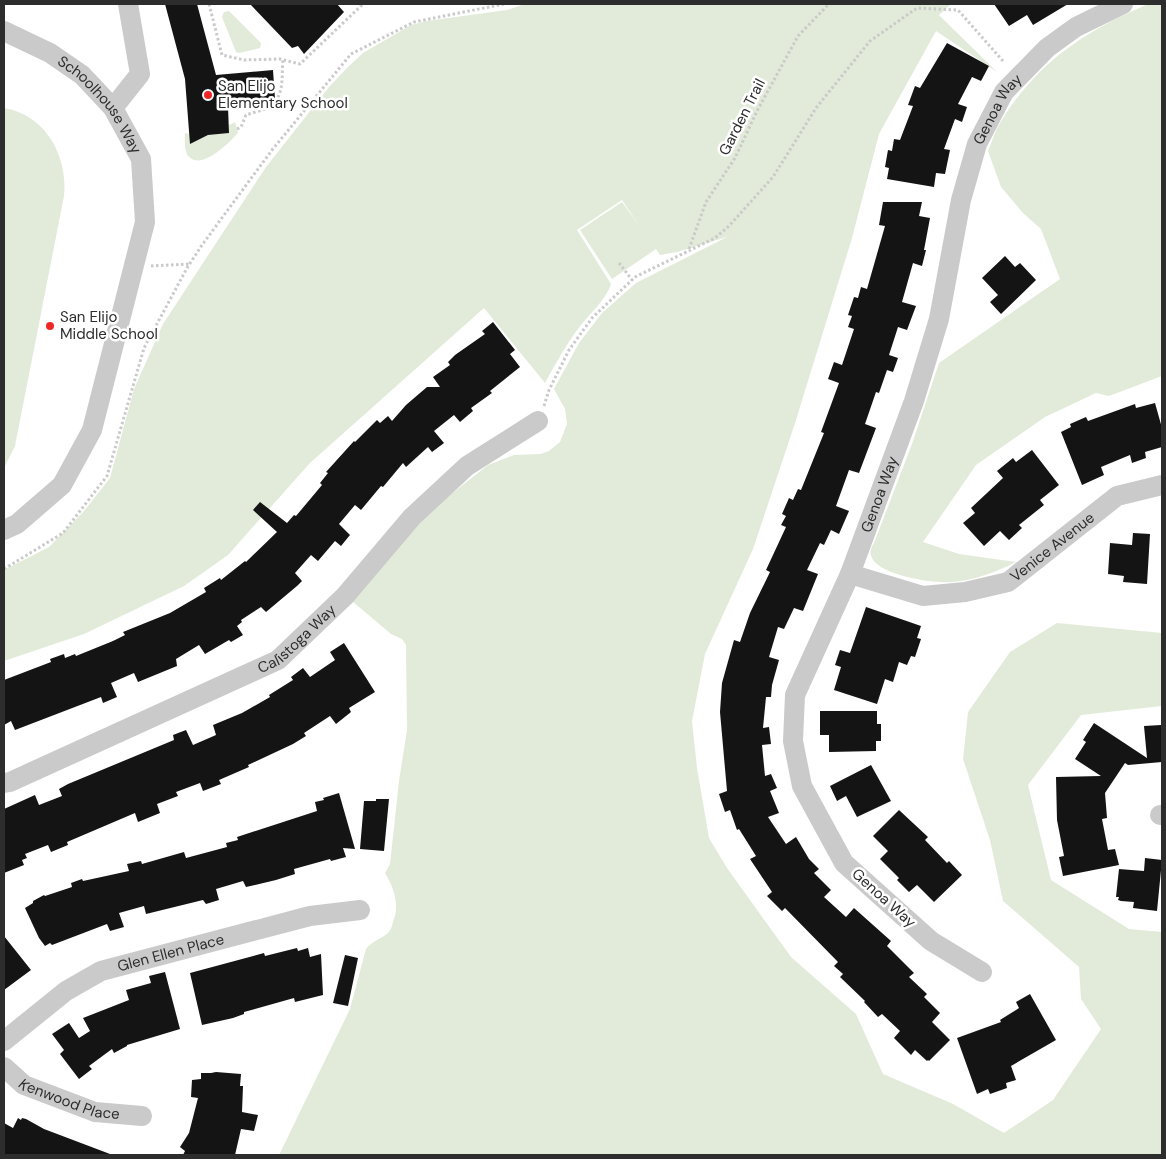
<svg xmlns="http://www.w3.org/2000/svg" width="1166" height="1159" font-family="'DM Sans',sans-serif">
<rect width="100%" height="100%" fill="#fff"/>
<path fill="#e2ebd9" d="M 525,4 L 951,4 L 939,15 L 997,72 L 936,31 L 879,134 L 852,238 L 796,420 L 753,549 L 705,654 L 692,721 L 697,768 L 709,838 L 727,868 L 791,957 L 856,1014 L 883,1074 L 953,1104 L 1004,1133 L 1053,1100 L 1101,1029 L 1081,999 L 1079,967 L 1003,901 L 990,840 L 963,759 L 968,712 L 1010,652 L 1057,623 L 1162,633 L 1162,706 L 1081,715 L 1028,785 L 1051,880 L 1129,929 L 1162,932 L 1162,1155 L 279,1155 L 350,1009 L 366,949 C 372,941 381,939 388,933 C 391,930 392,926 393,922 C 400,905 394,888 385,873 L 390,864 L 399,781 L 407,730 L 406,645 L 402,639 L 391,634 L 352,601 L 414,528 L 436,506 L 488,465 L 514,455 L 541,454 L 549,451 L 560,442 L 567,424 L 565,409 L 554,389 L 579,343 L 602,313 L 636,283 L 727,237 L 677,252 L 660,255 L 656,249 L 612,279 L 580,230 L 622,202 L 639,225 L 622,200 L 577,230 L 611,284 C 606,300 591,312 581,325 C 567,343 556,363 545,383 L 484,308 L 310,463 L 228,555 L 184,586 L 84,634 L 4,661 L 4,570 L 49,547 L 84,511 L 110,478 L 134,389 L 163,324 L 266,167 L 329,87 L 347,68 L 363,53 L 411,25 L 427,21 L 507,10 Z
M 1148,4 L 1162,4 L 1162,376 L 1109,396 L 1096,393 L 1045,417 L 976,465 L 923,542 L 959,554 L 1016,562 C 996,572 975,580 953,582 C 935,584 853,573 874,543 L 912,444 L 939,363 L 1060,279 L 1041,229 L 1023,213 L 1001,187 L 988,151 C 992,142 995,131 1000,123 C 1036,63 1085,31 1148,4 Z
M 229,11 L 261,43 L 260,48 L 239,53 L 236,52 L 222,17 L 224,12 Z
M 4,108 C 46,115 68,156 64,196 L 15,446 L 4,468 Z
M 235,122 L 238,133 C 230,142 208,164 194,160 C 191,159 189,157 187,155 L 185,147 L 185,133 L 190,134 L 191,144 L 192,143 L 209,135 L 228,133 L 229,125 Z"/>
<path fill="#141414" d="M 165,4 L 197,4 L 216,75 L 273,70 L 275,99 L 266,99 L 266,103 L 228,107 L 229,133 L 208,135 L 190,144 L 185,79 Z
M 250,4 L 337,4 L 344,12 L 304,54 L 298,46 L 292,48 Z
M 994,4 L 1068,4 L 1033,25 L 1027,15 L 1009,26 Z
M 947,43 L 989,66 L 981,81 L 972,77 L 958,104 L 967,107 L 962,122 L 955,119 L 944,149 L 950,150 L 945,174 L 936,173 L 934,187 L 887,179 L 889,168 L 885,167 L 888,150 L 892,151 L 894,139 L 900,140 L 913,106 L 908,105 L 915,86 L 920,88 Z
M 883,202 L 922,202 L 919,216 L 930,218 L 924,250 L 926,250 L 922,266 L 913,263 L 902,302 L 916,306 L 907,330 L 898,327 L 889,355 L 898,358 L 893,372 L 887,370 L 879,393 L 876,392 L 865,424 L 876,428 L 859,473 L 849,470 L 836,506 L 849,511 L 839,534 L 831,530 L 824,545 L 820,543 L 807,570 L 818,574 L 803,611 L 794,608 L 784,629 L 778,627 L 769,657 L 779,660 L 772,685 L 771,697 L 766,697 L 763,728 L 769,727 L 771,744 L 762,745 L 765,776 L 771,774 L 777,788 L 770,791 L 779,813 L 768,817 L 786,844 L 796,837 L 809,859 L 819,869 L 814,873 L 831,890 L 824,897 L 846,917 L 854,908 L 891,941 L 887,946 L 914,973 L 909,977 L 927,994 L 924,997 L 940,1013 L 932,1022 L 950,1040 L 929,1061 L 928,1060 L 927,1061 L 915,1050 L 911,1055 L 894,1038 L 900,1031 L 882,1014 L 878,1017 L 864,1002 L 865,1001 L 840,977 L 843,974 L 834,966 L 838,962 L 785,908 L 782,911 L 767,896 L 772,892 L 750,859 L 756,856 L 739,829 L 737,830 L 730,810 L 725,812 L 719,794 L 727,791 L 720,712 L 722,683 L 734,640 L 740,642 L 750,613 L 770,572 L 766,570 L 786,527 L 781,525 L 786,516 L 782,514 L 789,498 L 793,500 L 798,489 L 801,490 L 824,433 L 821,432 L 839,383 L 828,379 L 834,362 L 842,365 L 854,329 L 848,327 L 852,316 L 848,315 L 854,297 L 858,298 L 861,287 L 867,289 L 885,226 L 879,225 Z
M 1005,256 L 1015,267 L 1020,263 L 1036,280 L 1001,314 L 990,302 L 998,295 L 982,278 Z
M 493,322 L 515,350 L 510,354 L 520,367 L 490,391 L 492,393 L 471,408 L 473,411 L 460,422 L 454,415 L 434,431 L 444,443 L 432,452 L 428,447 L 406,467 L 403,463 L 383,487 L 381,486 L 361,510 L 355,505 L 339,524 L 350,535 L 341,546 L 335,541 L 318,561 L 311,555 L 295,573 L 302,581 L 297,586 L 266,612 L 261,607 L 241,620 L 242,622 L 237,626 L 243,635 L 231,642 L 229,640 L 205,654 L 199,645 L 176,659 L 177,666 L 138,682 L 134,673 L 111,683 L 117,697 L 103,703 L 101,697 L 15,730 L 11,721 L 4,725 L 4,680 L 51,662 L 50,659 L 64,654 L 65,658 L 75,654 L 76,656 L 113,641 L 125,635 L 123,632 L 170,613 L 206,592 L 204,588 L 220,578 L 221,580 L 245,561 L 246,562 L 277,532 L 253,510 L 260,502 L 287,523 L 294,515 L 296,516 L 322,485 L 320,483 L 328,473 L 326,472 L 354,441 L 355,442 L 377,420 L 380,423 L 388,416 L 392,421 L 406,405 L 427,387 L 440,387 L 433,377 L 450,365 L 448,362 L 455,355 L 485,334 L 482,331 Z
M 1155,403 L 1162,428 L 1162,447 L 1145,452 L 1146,458 L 1132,463 L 1130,455 L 1101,467 L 1104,475 L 1082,485 L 1061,432 L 1071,427 L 1070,424 L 1086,417 L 1088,421 L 1135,404 L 1136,408 Z
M 1032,450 L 1059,485 L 1040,500 L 1044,505 L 1019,525 L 1022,528 L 1009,540 L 1000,531 L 984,546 L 963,523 L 975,513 L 971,508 L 1003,478 L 997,471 L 1013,458 L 1016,462 Z
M 1133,533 L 1150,534 L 1147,584 L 1123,582 L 1124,576 L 1108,574 L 1110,543 L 1132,545 Z
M 866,607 L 921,626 L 917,638 L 921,639 L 915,657 L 911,656 L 907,665 L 899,662 L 893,682 L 885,679 L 877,704 L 834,690 L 841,667 L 835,665 L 840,650 L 850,653 Z
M 344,643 L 375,692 L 349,708 L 351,712 L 336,724 L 330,716 L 304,733 L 306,736 L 293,744 L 248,765 L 249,767 L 219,780 L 221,784 L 203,791 L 200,783 L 176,792 L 178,796 L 157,804 L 160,813 L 138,822 L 135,813 L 67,842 L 68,845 L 51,852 L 48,845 L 25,854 L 27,858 L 22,860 L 24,865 L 4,873 L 4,809 L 35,795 L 39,805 L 62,796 L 59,789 L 68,784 L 174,740 L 173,735 L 186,730 L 193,745 L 216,735 L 213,725 L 242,713 L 270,697 L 269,695 L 293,680 L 291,677 L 303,668 L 310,677 L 335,660 L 330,652 Z
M 820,711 L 877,711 L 877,724 L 881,724 L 881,741 L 876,741 L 876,751 L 829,752 L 829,735 L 820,735 Z
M 1094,723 L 1147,758 L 1144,726 L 1161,725 L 1162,726 L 1162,762 L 1128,765 L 1125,763 L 1105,793 L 1107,818 L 1102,819 L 1108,850 L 1115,849 L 1119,865 L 1063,876 L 1059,857 L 1064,856 L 1057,820 L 1056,777 L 1101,776 L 1075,759 L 1086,742 L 1083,740 Z
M 871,765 L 891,801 L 857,817 L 846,796 L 837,801 L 830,786 Z
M 339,793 L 355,849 L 343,848 L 346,857 L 331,861 L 330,859 L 294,869 L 295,874 L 276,880 L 246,887 L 243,881 L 216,889 L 219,900 L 206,904 L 203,900 L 146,914 L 144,906 L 119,913 L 124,927 L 110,931 L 107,924 L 52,945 L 50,943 L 45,946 L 39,938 L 25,908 L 33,903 L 33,901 L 44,895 L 45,896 L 72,887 L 71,883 L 82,879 L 83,881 L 129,871 L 127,864 L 141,861 L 142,864 L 184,852 L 186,858 L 227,847 L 226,843 L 238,840 L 237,837 L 317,811 L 315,802 L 324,800 L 323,798 Z
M 376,799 L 389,799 L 384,851 L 360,849 L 364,801 L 376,801 Z
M 899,810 L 928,837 L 925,840 L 947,863 L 949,861 L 962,875 L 934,902 L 917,885 L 909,892 L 897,880 L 899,878 L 880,859 L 888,851 L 873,836 Z
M 1145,858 L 1162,860 L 1157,911 L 1133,908 L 1134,902 L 1121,901 L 1118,900 L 1119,897 L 1116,897 L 1119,869 L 1144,871 Z
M 4,936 L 31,970 L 4,990 Z
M 297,948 L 298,951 L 308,948 L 310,957 L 321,954 L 323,995 L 295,1002 L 294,998 L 244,1012 L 244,1014 L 233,1018 L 202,1025 L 190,973 L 264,953 L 265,956 Z
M 345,955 L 358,958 L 348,1006 L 333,1003 Z
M 165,972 L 180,1029 L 127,1045 L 127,1046 L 114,1053 L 112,1049 L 89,1066 L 92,1069 L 79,1079 L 60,1054 L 64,1050 L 52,1034 L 69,1023 L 79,1038 L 90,1031 L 83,1018 L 129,1000 L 126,990 L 151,983 L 149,976 Z
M 1030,994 L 1056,1040 L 1011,1066 L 1016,1080 L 1006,1083 L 1007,1088 L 990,1094 L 988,1089 L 977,1094 L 957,1038 L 1001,1022 L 1000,1020 L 1019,1008 L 1016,1002 Z
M 216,1072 L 241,1074 L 240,1086 L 243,1086 L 242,1112 L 258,1115 L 254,1131 L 241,1129 L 235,1155 L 183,1155 L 185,1151 L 180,1147 L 189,1133 L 198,1098 L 191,1097 L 192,1080 L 201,1079 L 201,1073 L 211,1073 Z
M 18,1118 L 21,1120 L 22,1118 L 26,1119 L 44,1129 L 110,1154 L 110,1155 L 4,1155 L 4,1123 L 13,1128 Z"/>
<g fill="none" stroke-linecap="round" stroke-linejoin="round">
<path stroke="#cacaca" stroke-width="3" stroke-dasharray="2.5 2.5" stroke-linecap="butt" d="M 209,4 L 222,55 L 244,60 L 280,59 L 300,64 L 363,4
M 237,129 L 241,127 L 246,115 C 252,113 259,111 265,109 C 286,99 281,78 283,60
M 689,249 L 706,202 L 735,158 L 757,111 L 798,36 L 829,4
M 619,263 L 632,280
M 151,266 L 189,264
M 544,406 L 549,390 L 569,350 L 592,318 L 635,277 L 715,238 L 729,226 L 773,177 L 816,108 L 870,41 L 917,8 L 958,10 L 1003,61
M 4,569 L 63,533 L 107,476 L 144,348 L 187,268 L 202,245 L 272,150 L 351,54 L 414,22 L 504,4"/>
<g stroke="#cacaca" stroke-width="20">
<path id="s1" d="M 4,31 L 50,53 L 82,75 L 113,108 L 141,159 L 145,222 L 92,430 L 62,485 L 17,524 L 4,530"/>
<path d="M 113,108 L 140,74 L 128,4"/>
<path id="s2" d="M 850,574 L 923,596 L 965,592 L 1008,582 L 1117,496 L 1162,485"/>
<path id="s3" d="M 4,783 L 10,782 L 278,660 L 345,596 L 412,517 L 467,466 L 538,421"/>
<path d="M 1160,815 L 1162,815"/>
<path id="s4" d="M 982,972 L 931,941 L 844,863 L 802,786 L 793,741 L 795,695 L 850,574 L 914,401 L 939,319 L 961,200 L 977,144 L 1004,92 L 1047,48 L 1076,27 L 1123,4"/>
<path id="s5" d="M 4,1041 L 66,991 L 101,971 L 310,916 L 360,910"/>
<path id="s6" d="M 4,1067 L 24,1085 L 95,1112 L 142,1116"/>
</g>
</g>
<g fill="#ee2625" stroke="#fff" stroke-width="2">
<circle cx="208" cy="95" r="5"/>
<circle cx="50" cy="326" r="5"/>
</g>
<g text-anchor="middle" stroke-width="5" stroke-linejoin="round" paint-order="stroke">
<g font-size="15" fill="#2d2d2d" stroke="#fff" text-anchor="start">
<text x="218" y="91">San Elijo<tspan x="218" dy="17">Elementary School</tspan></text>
<text x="60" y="322">San Elijo<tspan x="60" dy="17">Middle School</tspan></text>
</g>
<g font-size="15" fill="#2d2d2d" stroke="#fff">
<text dy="5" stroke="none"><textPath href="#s1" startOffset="124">Schoolhouse Way</textPath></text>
<text dy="5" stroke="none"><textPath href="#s4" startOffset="979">Genoa Way</textPath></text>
<text transform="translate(742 117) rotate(-63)" y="5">Garden Trail</text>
<text dy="5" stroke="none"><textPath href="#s4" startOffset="574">Genoa Way</textPath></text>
<text dy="5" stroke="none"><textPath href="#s2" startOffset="219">Venice Avenue</textPath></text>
<text dy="5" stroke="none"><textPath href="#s3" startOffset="328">Calistoga Way</textPath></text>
<text transform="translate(884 898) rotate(42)" y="5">Genoa Way</text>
<text dy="5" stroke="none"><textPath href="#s5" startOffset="192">Glen Ellen Place</textPath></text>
<text dy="5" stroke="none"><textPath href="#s6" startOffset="75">Kenwood Place</textPath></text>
</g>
</g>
<rect width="1166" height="1159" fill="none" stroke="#2d2d2d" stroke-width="10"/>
</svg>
